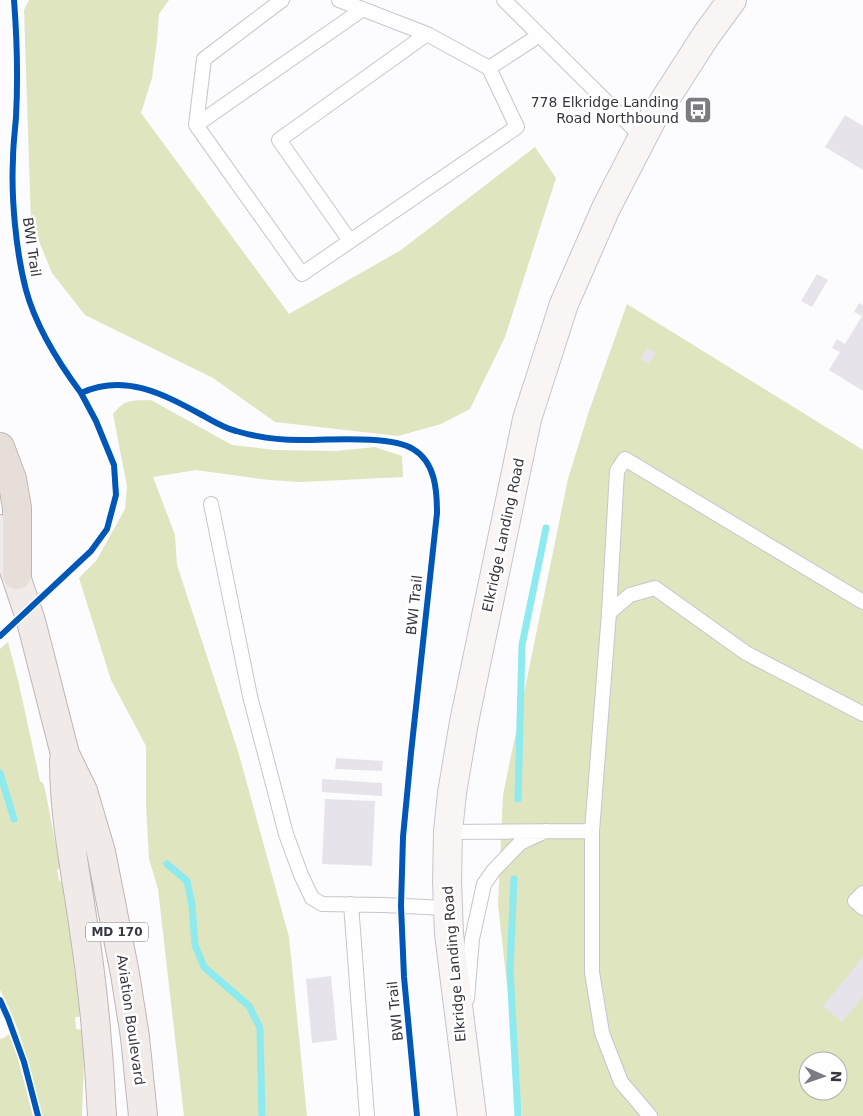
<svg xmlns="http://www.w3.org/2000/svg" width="863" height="1116" font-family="'DejaVu Sans',sans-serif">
<rect width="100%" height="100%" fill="#fcfbfe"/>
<path fill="#dee5bf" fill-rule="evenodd" d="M 29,0 L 169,0 L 159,14 L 157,41 L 152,78 L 141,113 L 289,314 L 401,250 L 535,147 L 556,178 L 505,337 L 470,409 L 441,424 L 398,436 L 275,422 L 213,378 L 85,315 L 52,273 L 31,222 L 24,10 Z
M 627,304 L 863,450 L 863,1116 L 522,1116 L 498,905 L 503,795 L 568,479 L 588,414 ZM 808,1061 L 838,1061 L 838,1091 L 808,1091 Z
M 151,400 L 232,445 L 274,450 L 336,451 L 375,447 L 402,456 L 403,477 L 302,482 L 269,480 L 196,470 L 153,477 L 175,535 L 177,565 L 238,751 L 289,937 L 307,1116 L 184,1116 L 158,889 L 149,859 L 146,805 L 146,746 L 111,680 L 79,578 L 96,561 L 125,509 L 127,486 L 113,414 C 126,398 132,401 151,400 Z
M 8,642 L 18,680 L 40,781 L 43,783 L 45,789 L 60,867 L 57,870 L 59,880 L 63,883 L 80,1012 L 79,1017 L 75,1017 L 76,1029 L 81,1030 L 82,1032 L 84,1061 L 82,1116 L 42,1116 C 31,1073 22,1029 0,990 L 0,649 Z
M 9,1034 L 17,1055 L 33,1116 L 0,1116 L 0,1039 L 4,1038 Z"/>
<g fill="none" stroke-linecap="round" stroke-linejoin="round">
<path stroke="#8deaef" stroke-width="7" d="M 0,773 L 14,819
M 518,799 L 522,645 L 546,528
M 167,864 L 187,881 L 192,905 L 195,945 L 204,967 L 249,1006 L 260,1028 L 262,1116
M 514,879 L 510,970 L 518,1116"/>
</g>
<path fill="#e6e4ea" d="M 845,115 L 863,126 L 863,170 L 825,147 Z
M 817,274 L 828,280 L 812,307 L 801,301 Z
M 859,303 L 863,305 L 863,391 L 829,370 L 840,352 L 832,348 L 837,339 L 845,344 L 862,316 L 854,312 Z
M 647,348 L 656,354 L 649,364 L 640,359 Z
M 336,758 L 383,761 L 382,771 L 335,769 Z
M 322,779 L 382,783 L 382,796 L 322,792 Z
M 325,799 L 375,801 L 372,866 L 322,864 Z
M 863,957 L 863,997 L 842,1022 L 823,1006 Z
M 331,976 L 337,1040 L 312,1043 L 306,979 Z"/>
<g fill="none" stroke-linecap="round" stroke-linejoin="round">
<g stroke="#c7c5cb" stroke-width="16">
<path id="lane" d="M 282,0 L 204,59 L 196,125 L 302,274 L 517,127 L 489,68 L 427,34 L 339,0
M 504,0 L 643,138
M 489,68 L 538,36
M 196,125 L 363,9
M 350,241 L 279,140 L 427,34
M 211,504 L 250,696 L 286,834 L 301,875 L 312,898 L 322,904 L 383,905 L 447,908
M 609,613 L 617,471 L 625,459 L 863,602
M 448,832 L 592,831
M 863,893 L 855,901 L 863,908
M 351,904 L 367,1116
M 467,999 L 472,939 L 484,884 L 494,870 L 520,843 L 546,831
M 650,1116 L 621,1082 L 602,1033 L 592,972 L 592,831 L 609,613 L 630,595 L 655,588 L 746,653 L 863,714"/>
</g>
<g stroke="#c7c5cb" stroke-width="30">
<path id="secondary" d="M 472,1116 L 449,934 L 447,881 L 448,832 L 452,793 L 464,722 L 527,419 L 564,304 L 606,208 L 651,121 L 707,34 L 732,0"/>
</g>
<g stroke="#c0b5b3" stroke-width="30">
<path id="primary" d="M 0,529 L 31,621 L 65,754 L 83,791 L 101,852 L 125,974 L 135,1037 L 143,1116
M 64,760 C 64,816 75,868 83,923 C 93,987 99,1051 102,1116"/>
</g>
<g stroke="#c0b5b3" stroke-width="30">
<path id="highway" d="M 0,447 L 12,479 L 17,508 L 17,575"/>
</g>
<use href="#lane" stroke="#fffeff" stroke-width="14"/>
<use href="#secondary" stroke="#f8f5f4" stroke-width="28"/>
<use href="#primary" stroke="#f0ebe9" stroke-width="28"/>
<use href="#highway" stroke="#e7deda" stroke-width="28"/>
<g stroke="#fff" stroke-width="9">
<path id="cycleway" d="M 14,0 C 17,39 18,79 16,117 C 15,131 13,145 13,159 C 11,198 16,252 26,290 C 36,327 58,362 81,393 C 125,373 163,394 202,415 C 213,421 224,428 236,431 C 256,437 279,440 300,440 C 327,440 391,435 413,449 C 435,462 437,489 437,513 L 411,753 L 403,837 L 401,906 L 404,977 L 417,1116
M 0,636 L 91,551 L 107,529 L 116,495 L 114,465 L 96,421 L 81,393
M 0,1000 L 8,1018 L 24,1062 L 38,1116"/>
</g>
<use href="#cycleway" stroke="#0057b8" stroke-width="6"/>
</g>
<defs>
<g id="bus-square" transform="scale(1.4375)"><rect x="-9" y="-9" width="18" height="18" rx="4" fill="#7d7b82" stroke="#fff"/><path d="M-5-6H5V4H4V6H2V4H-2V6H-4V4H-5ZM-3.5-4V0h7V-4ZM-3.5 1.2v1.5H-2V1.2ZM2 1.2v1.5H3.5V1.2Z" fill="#fff"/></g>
</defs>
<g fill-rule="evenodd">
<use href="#bus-square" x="698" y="110"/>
</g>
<g text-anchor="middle" stroke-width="5" stroke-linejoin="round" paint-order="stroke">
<rect fill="#fff" stroke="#747279" stroke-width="1" x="86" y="922.5" width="62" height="19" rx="4"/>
<g font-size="12" font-weight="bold" fill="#38363f">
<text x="117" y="936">MD 170</text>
</g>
<g font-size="14" fill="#38363f" stroke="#fff" text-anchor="end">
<text x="679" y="107">778 Elkridge Landing<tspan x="679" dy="16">Road Northbound</tspan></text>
</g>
<g font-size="14" fill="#38363f" stroke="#fff">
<text transform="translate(32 247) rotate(82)" y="5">BWI Trail</text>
<text transform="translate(503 535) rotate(-78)" y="5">Elkridge Landing Road</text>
<text transform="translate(414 605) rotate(-84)" y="5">BWI Trail</text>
<text transform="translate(454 964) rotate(-95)" y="5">Elkridge Landing Road</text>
<text transform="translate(395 1011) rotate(-96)" y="5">BWI Trail</text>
<text transform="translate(131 1020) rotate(82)" y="5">Aviation Boulevard</text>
</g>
</g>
<g transform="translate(823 1076) rotate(92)"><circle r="24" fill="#ffffff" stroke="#afafb2"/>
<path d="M0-4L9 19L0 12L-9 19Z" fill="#7d7b82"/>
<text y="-8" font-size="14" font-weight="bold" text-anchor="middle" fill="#38363f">N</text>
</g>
</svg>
